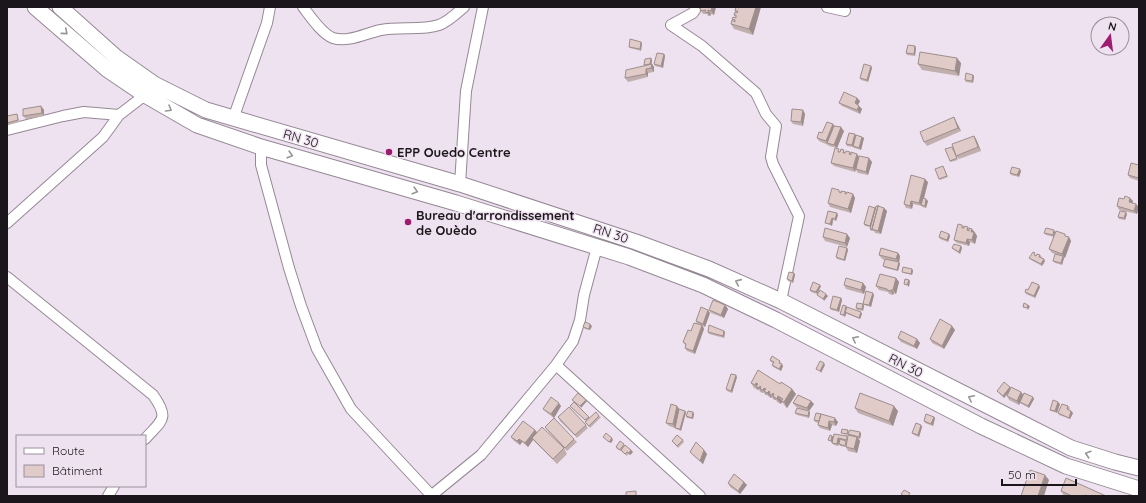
<svg xmlns="http://www.w3.org/2000/svg" width="1146" height="503" font-family="Quicksand,sans-serif">
<rect width="100%" height="100%" fill="#efe2f0"/>
<g fill="none" stroke-linecap="round" stroke-linejoin="round">
<g stroke="#958895" stroke-width="12">
<path id="minor" d="M 303,7 C 310,16 322,34 333,38 C 348,43 366,33 381,30 C 400,26 421,31 439,25 C 448,22 456,14 464,7
M 697,7 L 693,13 L 671,25 L 702,46 L 756,93 L 766,114 L 776,126 L 771,157 L 773,164 L 799,216 L 781,301
M 827,7 L 845,11
M 233,119 L 267,23 L 270,7
M 7,130 L 63,116 L 84,112 L 119,115
M 261,147 L 261,165 L 289,268 L 301,306 L 317,349 L 351,409 L 432,496
M 460,184 L 466,91 L 483,7
M 7,223 L 103,137 L 119,115 L 145,95
M 7,277 L 153,395 C 170,419 162,420 145,439
M 556,365 L 700,496
M 432,495 L 481,455 L 556,365 L 573,341 L 580,320 L 584,295 L 597,247
M 108,496 L 114,486"/>
</g>
<g stroke="#958895" stroke-width="17">
<path id="primary" d="M 35,7 L 108,70 L 145,95 L 197,125 L 261,147 L 456,203 L 629,257 L 703,285 L 776,320 L 981,426 L 1066,466 L 1139,489
M 60,7 L 117,58 L 154,84 L 206,110 L 460,184 L 636,242 L 709,269 L 781,301 L 1071,448 L 1115,462 L 1139,468"/>
</g>
<use href="#minor" stroke="#fff" stroke-width="10"/>
<use href="#primary" stroke="#fff" stroke-width="15"/>
</g>
<path fill="#c1afad" d="M 716,7 L 714,15 L 711,14 L 710,16 L 708,16 L 707,14 L 703,14 L 699,8 Z
M 738,7 L 761,7 L 753,35 L 734,29 L 731,24 L 734,21 L 732,19 L 736,18 L 734,15 L 737,13 L 735,11 L 738,8 Z
M 641,42 L 642,43 L 641,51 L 630,48 L 629,47 Z
M 915,46 L 916,48 L 915,56 L 907,55 L 906,53 Z
M 664,54 L 665,56 L 663,68 L 655,66 L 654,64 Z
M 651,58 L 652,60 L 652,64 L 654,67 L 654,72 L 648,73 L 648,77 L 628,82 L 625,78 L 645,66 Z
M 961,63 L 959,76 L 922,70 L 918,64 Z
M 871,66 L 872,68 L 868,82 L 861,80 L 860,78 Z
M 973,75 L 974,76 L 973,83 L 966,82 L 965,80 Z
M 857,98 L 860,101 L 858,105 L 862,109 L 860,114 L 842,106 L 839,103 Z
M 41,106 L 44,110 L 44,116 L 26,119 L 23,116 Z
M 803,110 L 805,114 L 803,126 L 793,124 L 791,121 Z
M 17,114 L 18,116 L 19,122 L 8,125 L 7,123 L 7,116 Z
M 954,117 L 961,131 L 927,146 L 924,142 Z
M 833,124 L 834,126 L 844,131 L 837,148 L 829,146 L 828,145 L 819,141 L 817,138 Z
M 855,134 L 856,136 L 862,137 L 864,138 L 861,150 L 854,148 L 853,147 L 847,146 L 846,144 Z
M 974,136 L 976,139 L 981,151 L 959,159 L 956,156 Z
M 952,147 L 958,160 L 951,162 L 950,161 Z
M 840,151 L 851,153 L 857,154 L 859,157 L 872,162 L 868,175 L 858,173 L 856,170 L 855,172 L 834,166 L 831,163 Z
M 1139,165 L 1139,181 L 1130,178 L 1128,175 Z
M 943,166 L 948,177 L 940,180 L 939,179 Z
M 1021,171 L 1019,177 L 1011,175 L 1010,173 Z
M 928,182 L 924,199 L 928,201 L 926,208 L 922,207 L 922,206 L 913,204 L 912,209 L 906,208 L 904,204 Z
M 841,192 L 846,192 L 847,193 L 853,194 L 855,198 L 851,213 L 830,207 L 828,203 Z
M 1130,198 L 1133,201 L 1133,203 L 1139,207 L 1137,214 L 1119,210 L 1117,206 L 1124,199 Z
M 884,208 L 887,211 L 881,234 L 875,233 L 874,231 L 871,231 L 870,229 L 870,227 L 865,226 L 864,224 L 875,209 Z
M 1127,214 L 1125,220 L 1119,219 L 1118,217 Z
M 838,215 L 836,221 L 833,220 L 832,226 L 827,224 L 825,223 Z
M 962,225 L 964,227 L 968,227 L 969,229 L 972,229 L 975,232 L 977,236 L 975,244 L 970,242 L 969,246 L 957,243 L 954,240 Z
M 1055,232 L 1054,236 L 1067,237 L 1069,237 L 1071,241 L 1065,258 L 1063,257 L 1064,258 L 1062,265 L 1055,263 L 1053,261 L 1058,255 L 1052,253 L 1049,249 L 1054,237 L 1046,235 L 1044,233 Z
M 949,234 L 950,236 L 948,242 L 940,239 L 939,237 Z
M 823,237 L 850,238 L 847,247 L 825,241 Z
M 961,246 L 962,248 L 960,254 L 954,250 L 952,248 Z
M 847,248 L 848,250 L 845,261 L 837,259 L 836,257 Z
M 898,253 L 900,256 L 899,262 L 900,264 L 898,271 L 885,268 L 883,266 L 885,260 L 882,259 L 879,255 Z
M 1037,255 L 1040,255 L 1042,257 L 1041,258 L 1045,261 L 1042,266 L 1031,260 L 1029,258 Z
M 912,269 L 913,271 L 912,275 L 904,273 L 902,272 Z
M 794,273 L 795,275 L 793,283 L 788,281 L 787,279 Z
M 896,278 L 899,282 L 896,294 L 894,293 L 893,295 L 889,294 L 888,292 L 879,290 L 876,286 Z
M 863,283 L 866,287 L 864,294 L 846,289 L 844,285 Z
M 821,286 L 817,294 L 811,292 L 810,290 Z
M 1040,287 L 1035,298 L 1026,294 L 1025,292 L 1028,290 Z
M 874,295 L 871,307 L 864,305 L 863,304 Z
M 841,298 L 842,300 L 839,312 L 831,310 L 830,308 Z
M 863,304 L 864,306 L 863,311 L 857,310 L 856,308 Z
M 725,305 L 728,309 L 724,318 L 711,313 L 709,310 Z
M 846,306 L 847,308 L 862,314 L 860,319 L 847,314 L 846,313 L 845,317 L 841,315 L 840,314 Z
M 710,313 L 705,327 L 703,326 L 704,329 L 695,354 L 687,351 L 685,348 L 686,346 L 683,342 L 697,324 L 696,321 Z
M 592,326 L 590,330 L 585,329 L 583,327 Z
M 952,326 L 955,330 L 944,349 L 932,343 L 930,339 Z
M 724,331 L 725,332 L 724,338 L 709,334 L 708,332 Z
M 898,338 L 917,339 L 920,343 L 917,349 L 901,342 Z
M 770,360 L 782,363 L 781,364 L 783,366 L 781,371 L 773,367 L 772,365 L 773,363 L 771,362 Z
M 737,377 L 732,393 L 727,391 L 726,389 Z
M 751,383 L 780,384 L 792,389 L 796,394 L 787,408 L 785,406 L 782,402 L 781,404 L 777,402 L 776,400 L 775,400 L 773,399 L 772,397 L 771,398 L 768,396 L 767,395 L 766,395 L 763,392 L 763,393 L 760,392 L 759,389 L 758,390 L 754,388 Z
M 1010,387 L 1011,388 L 1021,392 L 1023,395 L 1034,399 L 1029,408 L 1020,403 L 1019,405 L 1009,400 L 1007,396 L 1009,392 L 1004,398 L 997,391 Z
M 811,401 L 814,404 L 809,411 L 810,413 L 809,418 L 797,415 L 795,413 L 805,410 L 796,407 L 793,403 Z
M 1060,404 L 1057,413 L 1051,411 L 1050,410 Z
M 561,406 L 554,418 L 546,412 L 543,409 Z
M 570,406 L 589,417 L 590,418 L 599,416 L 601,417 L 590,428 L 585,422 L 586,421 Z
M 677,406 L 679,409 L 685,411 L 686,412 L 681,431 L 676,429 L 675,428 L 669,426 L 666,423 Z
M 1068,406 L 1070,408 L 1069,410 L 1071,411 L 1073,413 L 1070,419 L 1059,415 L 1058,413 Z
M 855,408 L 898,411 L 893,426 L 858,413 Z
M 693,412 L 694,414 L 693,419 L 687,418 L 686,416 Z
M 558,417 L 586,425 L 588,428 L 577,438 L 560,421 Z
M 934,417 L 935,418 L 933,426 L 925,423 L 924,421 Z
M 814,420 L 838,422 L 836,426 L 832,425 L 830,431 L 820,428 L 818,425 L 818,423 L 815,422 Z
M 921,425 L 922,427 L 919,437 L 914,435 L 912,433 Z
M 545,427 L 574,439 L 577,442 L 567,451 L 547,430 Z
M 535,430 L 537,432 L 564,448 L 567,454 L 557,464 L 533,440 L 528,447 L 522,442 L 520,445 L 514,441 L 511,437 Z
M 848,430 L 849,432 L 860,432 L 861,434 L 860,439 L 858,438 L 860,441 L 857,453 L 848,451 L 846,447 L 840,446 L 839,444 L 840,439 L 838,446 L 834,445 L 832,443 L 834,434 L 848,437 L 848,435 L 843,434 L 841,433 Z
M 683,440 L 684,442 L 678,448 L 672,441 Z
M 625,445 L 631,450 L 633,452 L 630,455 L 628,454 L 627,456 L 621,451 L 617,449 L 616,447 Z
M 704,450 L 707,454 L 703,464 L 693,455 L 690,452 Z
M 744,482 L 747,485 L 740,494 L 730,487 L 728,483 Z
M 1061,491 L 1106,496 L 1064,496 Z"/>
<path fill="#9d8e8d" d="M 712,7 L 716,7 L 714,15 L 711,11 Z
M 756,7 L 761,7 L 753,35 L 749,29 Z
M 708,10 L 711,14 L 710,16 L 708,13 Z
M 641,42 L 642,43 L 641,51 L 640,49 Z
M 915,46 L 916,48 L 915,56 L 914,54 Z
M 664,54 L 665,56 L 663,68 L 661,66 Z
M 651,58 L 652,60 L 651,66 L 650,64 Z
M 957,58 L 961,63 L 959,76 L 955,71 Z
M 652,64 L 654,67 L 654,72 L 651,68 Z
M 871,66 L 872,68 L 868,82 L 867,80 Z
M 646,69 L 648,73 L 648,77 L 646,74 Z
M 973,75 L 974,76 L 973,83 L 972,81 Z
M 857,98 L 860,101 L 857,107 L 855,103 Z
M 41,106 L 44,110 L 44,116 L 42,113 Z
M 859,106 L 862,109 L 860,114 L 857,110 Z
M 803,110 L 805,114 L 803,126 L 801,122 Z
M 954,117 L 961,131 L 958,128 Z
M 833,124 L 836,128 L 827,143 L 826,141 Z
M 841,127 L 844,131 L 837,148 L 834,145 Z
M 855,134 L 856,136 L 853,147 L 852,145 Z
M 974,136 L 976,139 L 981,151 L 978,147 Z
M 862,137 L 864,138 L 861,150 L 859,148 Z
M 857,154 L 859,157 L 855,172 L 853,168 Z
M 869,158 L 872,162 L 868,175 L 866,172 Z
M 1020,169 L 1021,171 L 1019,177 L 1017,175 Z
M 925,179 L 928,182 L 922,205 L 921,205 L 922,206 L 919,203 Z
M 853,194 L 855,198 L 851,213 L 848,209 Z
M 1130,198 L 1133,201 L 1132,206 L 1129,202 Z
M 926,199 L 928,201 L 926,208 L 925,206 Z
M 911,201 L 913,204 L 912,209 L 910,206 Z
M 1136,204 L 1139,207 L 1137,214 L 1134,211 Z
M 875,208 L 876,210 L 871,228 L 870,226 Z
M 884,208 L 887,211 L 881,234 L 878,231 Z
M 1126,212 L 1127,214 L 1125,220 L 1124,218 Z
M 837,213 L 838,215 L 836,221 L 835,219 Z
M 832,218 L 833,220 L 832,226 L 830,224 Z
M 972,229 L 977,236 L 975,244 L 972,240 L 971,232 Z
M 1054,230 L 1055,232 L 1054,237 L 1053,235 Z
M 847,234 L 850,238 L 847,247 L 845,243 Z
M 949,234 L 950,236 L 948,242 L 947,240 Z
M 1069,237 L 1071,241 L 1065,258 L 1062,254 Z
M 967,239 L 970,242 L 969,246 L 966,243 Z
M 961,246 L 962,248 L 960,254 L 959,252 Z
M 847,248 L 848,250 L 845,261 L 844,260 Z
M 898,253 L 900,256 L 899,263 L 896,259 Z
M 1063,256 L 1064,258 L 1062,265 L 1061,263 Z
M 1044,259 L 1045,261 L 1042,266 L 1041,264 Z
M 899,262 L 900,264 L 898,271 L 897,270 Z
M 912,269 L 913,271 L 912,275 L 911,274 Z
M 794,273 L 795,275 L 793,283 L 792,281 Z
M 896,278 L 899,282 L 896,294 L 893,290 Z
M 909,280 L 910,281 L 909,287 L 907,285 Z
M 863,283 L 866,287 L 864,294 L 861,290 Z
M 820,285 L 821,286 L 817,294 L 816,292 Z
M 1039,285 L 1040,287 L 1035,298 L 1034,296 Z
M 891,290 L 894,293 L 893,295 L 891,291 Z
M 873,293 L 874,295 L 871,307 L 869,305 Z
M 826,294 L 828,296 L 824,301 L 823,299 Z
M 841,298 L 842,300 L 839,312 L 837,310 Z
M 863,304 L 864,306 L 863,311 L 862,309 Z
M 725,305 L 728,309 L 724,318 L 721,315 Z
M 1028,305 L 1030,306 L 1028,310 L 1027,308 Z
M 846,306 L 848,308 L 845,317 L 844,315 Z
M 708,310 L 710,313 L 705,327 L 703,324 Z
M 861,312 L 862,314 L 860,319 L 859,318 Z
M 590,324 L 592,326 L 590,330 L 589,329 Z
M 702,325 L 704,329 L 695,354 L 693,351 Z
M 952,326 L 955,330 L 944,349 L 942,346 Z
M 724,331 L 725,332 L 724,338 L 723,336 Z
M 917,339 L 920,343 L 917,349 L 914,346 Z
M 824,363 L 825,365 L 821,373 L 820,371 Z
M 782,364 L 783,366 L 781,371 L 779,369 Z
M 736,375 L 737,377 L 732,393 L 731,391 Z
M 756,383 L 759,387 L 760,386 L 763,390 L 764,388 L 767,392 L 764,391 L 767,395 L 766,395 L 763,390 L 760,389 L 763,392 L 763,393 L 759,388 L 756,386 L 759,389 L 758,390 L 755,385 Z
M 1010,387 L 1011,389 L 1004,398 L 1003,396 Z
M 792,389 L 796,394 L 787,408 L 784,402 Z
M 769,391 L 772,395 L 773,393 L 776,398 L 773,396 L 776,400 L 775,400 L 772,395 L 769,394 L 772,397 L 771,398 L 767,393 Z
M 1021,392 L 1024,396 L 1020,402 L 1020,403 L 1019,405 L 1017,401 Z
M 778,396 L 782,401 L 781,404 L 777,399 Z
M 1033,397 L 1034,399 L 1029,408 L 1028,406 Z
M 586,400 L 587,401 L 581,408 L 580,406 Z
M 811,401 L 814,404 L 809,411 L 810,413 L 809,418 L 808,416 L 809,411 L 807,408 Z
M 1058,402 L 1060,404 L 1057,413 L 1055,411 Z
M 559,403 L 561,406 L 554,418 L 551,414 Z
M 677,406 L 679,409 L 675,428 L 673,424 Z
M 894,406 L 898,411 L 893,426 L 889,421 Z
M 685,411 L 686,412 L 681,431 L 680,429 Z
M 1071,411 L 1073,413 L 1070,419 L 1069,418 Z
M 693,412 L 694,414 L 693,419 L 692,418 Z
M 934,417 L 935,418 L 933,426 L 931,424 Z
M 835,418 L 838,422 L 836,426 L 834,422 Z
M 829,421 L 832,425 L 830,431 L 828,428 Z
M 921,425 L 922,427 L 919,437 L 918,435 Z
M 535,430 L 538,434 L 532,438 L 533,440 L 528,447 L 525,443 Z
M 860,432 L 861,434 L 860,439 L 859,437 Z
M 832,436 L 834,437 L 832,443 L 831,441 Z
M 857,437 L 860,441 L 857,453 L 854,449 Z
M 612,438 L 613,440 L 611,443 L 609,442 Z
M 838,438 L 840,439 L 838,446 L 837,444 Z
M 519,439 L 522,442 L 520,445 L 517,441 Z
M 631,450 L 633,452 L 630,455 L 629,453 Z
M 704,450 L 707,454 L 703,464 L 700,461 Z
M 1045,475 L 1049,480 L 1044,496 L 1038,496 Z
M 744,482 L 747,485 L 740,494 L 738,491 Z"/>
<path fill="#e0cbc9" stroke="#9d8e8d" d="M 700,7 L 712,7 L 711,11 L 708,10 L 708,13 L 705,12 L 706,10 L 700,11 L 701,9 L 699,8 Z
M 736,7 L 739,8 L 739,7 L 756,7 L 749,29 L 731,24 L 732,20 L 735,22 L 735,20 L 732,19 L 733,17 L 736,18 L 736,15 L 734,15 L 735,12 L 737,13 L 738,11 L 735,11 Z
M 630,39 L 641,42 L 640,49 L 629,47 Z
M 908,45 L 915,46 L 914,54 L 906,53 Z
M 920,52 L 957,58 L 955,71 L 918,64 Z
M 657,53 L 664,54 L 661,66 L 654,64 Z
M 651,58 L 650,64 L 644,65 L 645,59 Z
M 652,64 L 651,68 L 646,69 L 646,74 L 625,78 L 626,70 Z
M 864,64 L 871,66 L 867,80 L 860,78 Z
M 966,73 L 973,75 L 972,81 L 965,80 Z
M 844,92 L 857,98 L 855,103 L 859,106 L 857,110 L 839,103 Z
M 41,106 L 42,113 L 23,116 L 23,109 Z
M 792,109 L 803,110 L 801,122 L 791,121 Z
M 17,114 L 18,120 L 7,123 L 7,116 Z
M 954,117 L 958,128 L 924,142 L 920,132 Z
M 827,122 L 833,124 L 826,141 L 817,138 L 819,132 L 822,133 Z
M 834,126 L 841,127 L 834,145 L 827,143 Z
M 849,133 L 855,134 L 852,145 L 846,144 Z
M 856,135 L 862,137 L 859,148 L 853,146 Z
M 974,136 L 978,147 L 956,156 L 952,144 Z
M 952,147 L 957,158 L 950,161 L 945,149 Z
M 835,148 L 839,149 L 838,152 L 840,152 L 841,149 L 844,150 L 843,153 L 845,153 L 846,151 L 850,152 L 849,154 L 851,155 L 851,152 L 857,154 L 853,168 L 831,163 Z
M 859,156 L 869,158 L 866,172 L 856,169 Z
M 1131,163 L 1139,165 L 1139,178 L 1128,175 Z
M 943,166 L 947,176 L 939,179 L 935,169 Z
M 1012,167 L 1020,169 L 1017,175 L 1010,173 Z
M 911,175 L 925,179 L 919,203 L 911,201 L 910,206 L 904,204 Z
M 832,188 L 839,190 L 839,192 L 841,193 L 841,191 L 846,192 L 845,194 L 846,194 L 847,192 L 853,194 L 848,209 L 828,203 Z
M 1125,196 L 1130,198 L 1129,202 L 1136,204 L 1134,211 L 1117,206 L 1119,198 L 1124,199 Z
M 923,198 L 926,199 L 925,206 L 921,205 Z
M 869,206 L 875,208 L 870,226 L 864,224 Z
M 876,206 L 879,206 L 878,206 L 872,229 L 870,229 Z
M 878,206 L 884,208 L 878,231 L 872,229 Z
M 828,211 L 837,213 L 835,219 L 832,218 L 830,224 L 825,223 Z
M 1120,211 L 1126,212 L 1124,218 L 1118,217 Z
M 958,224 L 962,225 L 962,228 L 964,228 L 964,226 L 968,227 L 967,230 L 969,231 L 969,228 L 972,229 L 971,232 L 974,232 L 972,240 L 967,239 L 966,243 L 954,240 Z
M 825,228 L 847,234 L 845,243 L 823,237 Z
M 1046,228 L 1054,230 L 1053,235 L 1044,233 Z
M 941,231 L 949,234 L 947,240 L 939,237 Z
M 1056,231 L 1065,234 L 1065,236 L 1069,237 L 1062,254 L 1049,249 Z
M 954,244 L 961,246 L 959,252 L 952,248 Z
M 839,246 L 847,248 L 844,260 L 836,257 Z
M 881,248 L 898,253 L 896,259 L 879,255 Z
M 1033,252 L 1035,253 L 1034,255 L 1036,256 L 1037,254 L 1040,255 L 1039,257 L 1044,259 L 1041,264 L 1029,258 Z
M 1055,254 L 1063,256 L 1061,263 L 1053,261 Z
M 885,259 L 899,262 L 897,270 L 883,266 Z
M 903,267 L 912,269 L 911,274 L 902,272 Z
M 789,272 L 794,273 L 792,281 L 787,279 Z
M 880,274 L 896,278 L 893,290 L 891,290 L 891,291 L 887,290 L 887,289 L 876,286 Z
M 846,278 L 863,283 L 861,290 L 844,285 Z
M 905,279 L 909,280 L 907,285 L 904,284 Z
M 813,282 L 820,285 L 816,292 L 810,290 Z
M 1032,282 L 1039,285 L 1034,296 L 1025,292 L 1026,289 L 1028,290 Z
M 820,290 L 826,294 L 823,299 L 817,295 Z
M 866,291 L 873,293 L 869,305 L 863,304 Z
M 833,296 L 841,298 L 837,310 L 830,308 Z
M 713,300 L 725,305 L 721,315 L 709,310 Z
M 857,303 L 863,304 L 862,309 L 856,308 Z
M 1024,303 L 1028,305 L 1027,308 L 1023,307 Z
M 843,305 L 846,306 L 844,315 L 840,314 Z
M 701,307 L 708,310 L 703,324 L 696,321 Z
M 847,307 L 861,312 L 859,318 L 845,312 Z
M 940,319 L 952,326 L 942,346 L 930,339 Z
M 585,322 L 590,324 L 589,329 L 583,327 Z
M 694,323 L 702,325 L 693,351 L 685,348 L 686,344 L 683,342 L 688,330 L 691,331 Z
M 709,325 L 724,331 L 723,336 L 708,332 Z
M 901,331 L 917,339 L 914,346 L 898,338 Z
M 772,356 L 780,361 L 779,363 L 782,364 L 779,369 L 772,365 L 774,362 L 770,360 Z
M 820,361 L 824,363 L 820,371 L 816,369 Z
M 758,370 L 780,384 L 781,382 L 792,389 L 784,402 L 781,401 L 783,399 L 778,396 L 777,399 L 773,396 L 774,394 L 773,393 L 772,395 L 769,394 L 770,392 L 769,391 L 767,393 L 764,391 L 766,389 L 764,388 L 763,390 L 760,389 L 761,387 L 760,386 L 759,388 L 756,386 L 758,384 L 756,383 L 755,385 L 751,383 Z
M 731,374 L 736,375 L 731,391 L 726,389 Z
M 1004,382 L 1010,387 L 1003,396 L 997,391 Z
M 1011,387 L 1021,392 L 1017,401 L 1007,396 Z
M 578,393 L 586,400 L 580,406 L 572,400 Z
M 860,393 L 894,406 L 889,421 L 855,408 Z
M 1024,393 L 1033,397 L 1028,406 L 1020,402 Z
M 798,395 L 811,401 L 807,408 L 793,403 Z
M 551,397 L 559,403 L 551,414 L 543,409 Z
M 1053,400 L 1058,402 L 1055,411 L 1050,410 Z
M 574,402 L 589,417 L 585,420 L 570,406 Z
M 671,404 L 677,406 L 673,424 L 666,423 Z
M 1062,404 L 1068,406 L 1067,409 L 1071,411 L 1069,418 L 1058,413 Z
M 569,407 L 586,425 L 575,435 L 558,417 Z
M 797,408 L 809,411 L 808,416 L 795,413 Z
M 679,409 L 685,411 L 680,429 L 675,428 Z
M 688,411 L 693,412 L 692,418 L 686,416 Z
M 596,412 L 599,416 L 589,426 L 585,422 Z
M 816,413 L 821,414 L 819,421 L 814,420 Z
M 821,414 L 835,418 L 834,422 L 829,421 L 828,428 L 818,425 Z
M 926,414 L 934,417 L 931,424 L 924,421 Z
M 554,418 L 574,439 L 565,448 L 545,427 Z
M 523,421 L 535,430 L 525,443 L 519,439 L 517,441 L 511,437 Z
M 916,423 L 921,425 L 918,435 L 912,433 Z
M 542,427 L 564,448 L 553,459 L 532,438 Z
M 842,429 L 848,430 L 847,434 L 841,433 Z
M 850,430 L 860,432 L 859,437 L 848,434 Z
M 606,433 L 612,438 L 609,442 L 603,437 Z
M 834,434 L 847,436 L 847,440 L 838,438 L 837,444 L 832,443 Z
M 677,435 L 683,440 L 677,446 L 672,441 Z
M 830,435 L 832,436 L 831,441 L 828,440 Z
M 848,435 L 857,437 L 854,449 L 846,447 Z
M 840,439 L 846,441 L 845,446 L 839,444 Z
M 620,441 L 624,444 L 620,450 L 616,447 Z
M 696,442 L 704,450 L 700,461 L 690,452 Z
M 625,445 L 631,450 L 629,453 L 627,452 L 625,454 L 621,450 Z
M 1030,470 L 1045,475 L 1038,496 L 1021,496 Z
M 734,474 L 744,482 L 738,491 L 728,483 Z
M 1066,478 L 1106,496 L 1089,496 L 1085,495 L 1085,496 L 1072,496 L 1061,491 Z
M 904,490 L 910,493 L 908,496 L 904,496 L 901,494 Z
M 636,491 L 636,496 L 626,496 L 626,492 Z"/>
<defs><path id="oneway-chevron" d="M-2-3.5L2.5 0L-2 3.5" fill="none" stroke-width="1.6" stroke-linecap="round" stroke-linejoin="round"/></defs>
<g stroke="#989698">
<use href="#oneway-chevron" transform="translate(65 32) rotate(41)"/>
<use href="#oneway-chevron" transform="translate(169 109) rotate(30)"/>
<use href="#oneway-chevron" transform="translate(290 155) rotate(16)"/>
<use href="#oneway-chevron" transform="translate(415 191) rotate(16)"/>
<use href="#oneway-chevron" transform="translate(738 282) rotate(-156)"/>
<use href="#oneway-chevron" transform="translate(855 339) rotate(-153)"/>
<use href="#oneway-chevron" transform="translate(971 398) rotate(-153)"/>
<use href="#oneway-chevron" transform="translate(1088 454) rotate(-162)"/>
</g>
<g fill="#9e1c6e" stroke="#efe2f0" stroke-width="1.5">
<circle cx="389" cy="152" r="4"/>
<circle cx="408" cy="222" r="4"/>
</g>
<g text-anchor="middle" stroke-width="3" stroke-linejoin="round" paint-order="stroke">
<g font-size="13" fill="#1b161b" stroke="#efe2f0">
<text transform="translate(301 138) rotate(16)" y="5">RN 30</text>
<text transform="translate(611 233) rotate(18)" y="5">RN 30</text>
<text transform="translate(906 365) rotate(27)" y="5">RN 30</text>
</g>
<g font-size="13" font-weight="bold" fill="#1b161b" stroke="#efe2f0" text-anchor="start">
<text x="397" y="157">EPP Ouedo Centre</text>
<text x="416" y="220">Bureau d'arrondissement<tspan x="416" dy="15">de Ouèdo</tspan></text>
</g>
</g>
<rect width="1146" height="503" fill="none" stroke="#1b161b" stroke-width="16"/>
<rect x="16" y="435" width="130" height="52" fill="#efe2f0" stroke="#9a909b"/>
<rect x="24" y="448" width="20" height="6" fill="#ffffff" stroke="#9a909b"/>
<text x="52" y="455" font-size="12" fill="#1b161b">Route</text>
<rect x="24" y="465" width="20" height="12" fill="#e0cbc9" stroke="#9a909b"/>
<text x="52" y="475" font-size="12" fill="#1b161b">Bâtiment</text>
<g transform="translate(1110 36) rotate(14)"><circle r="19" fill="#efe2f0" stroke="#9a909b"/>
<path d="M0-3L7 15L0 10L-7 15Z" fill="#9e1c6e"/>
<text y="-6" font-size="11" font-weight="bold" text-anchor="middle" fill="#1b161b">N</text>
</g>
<path d="M1002 479v6h74v-6" fill="none" stroke="#1b161b" stroke-width="2"/>
<text x="1008" y="479" font-size="12" fill="#1b161b" stroke="#efe2f0" stroke-width="3" paint-order="stroke">50 m</text>
</svg>
